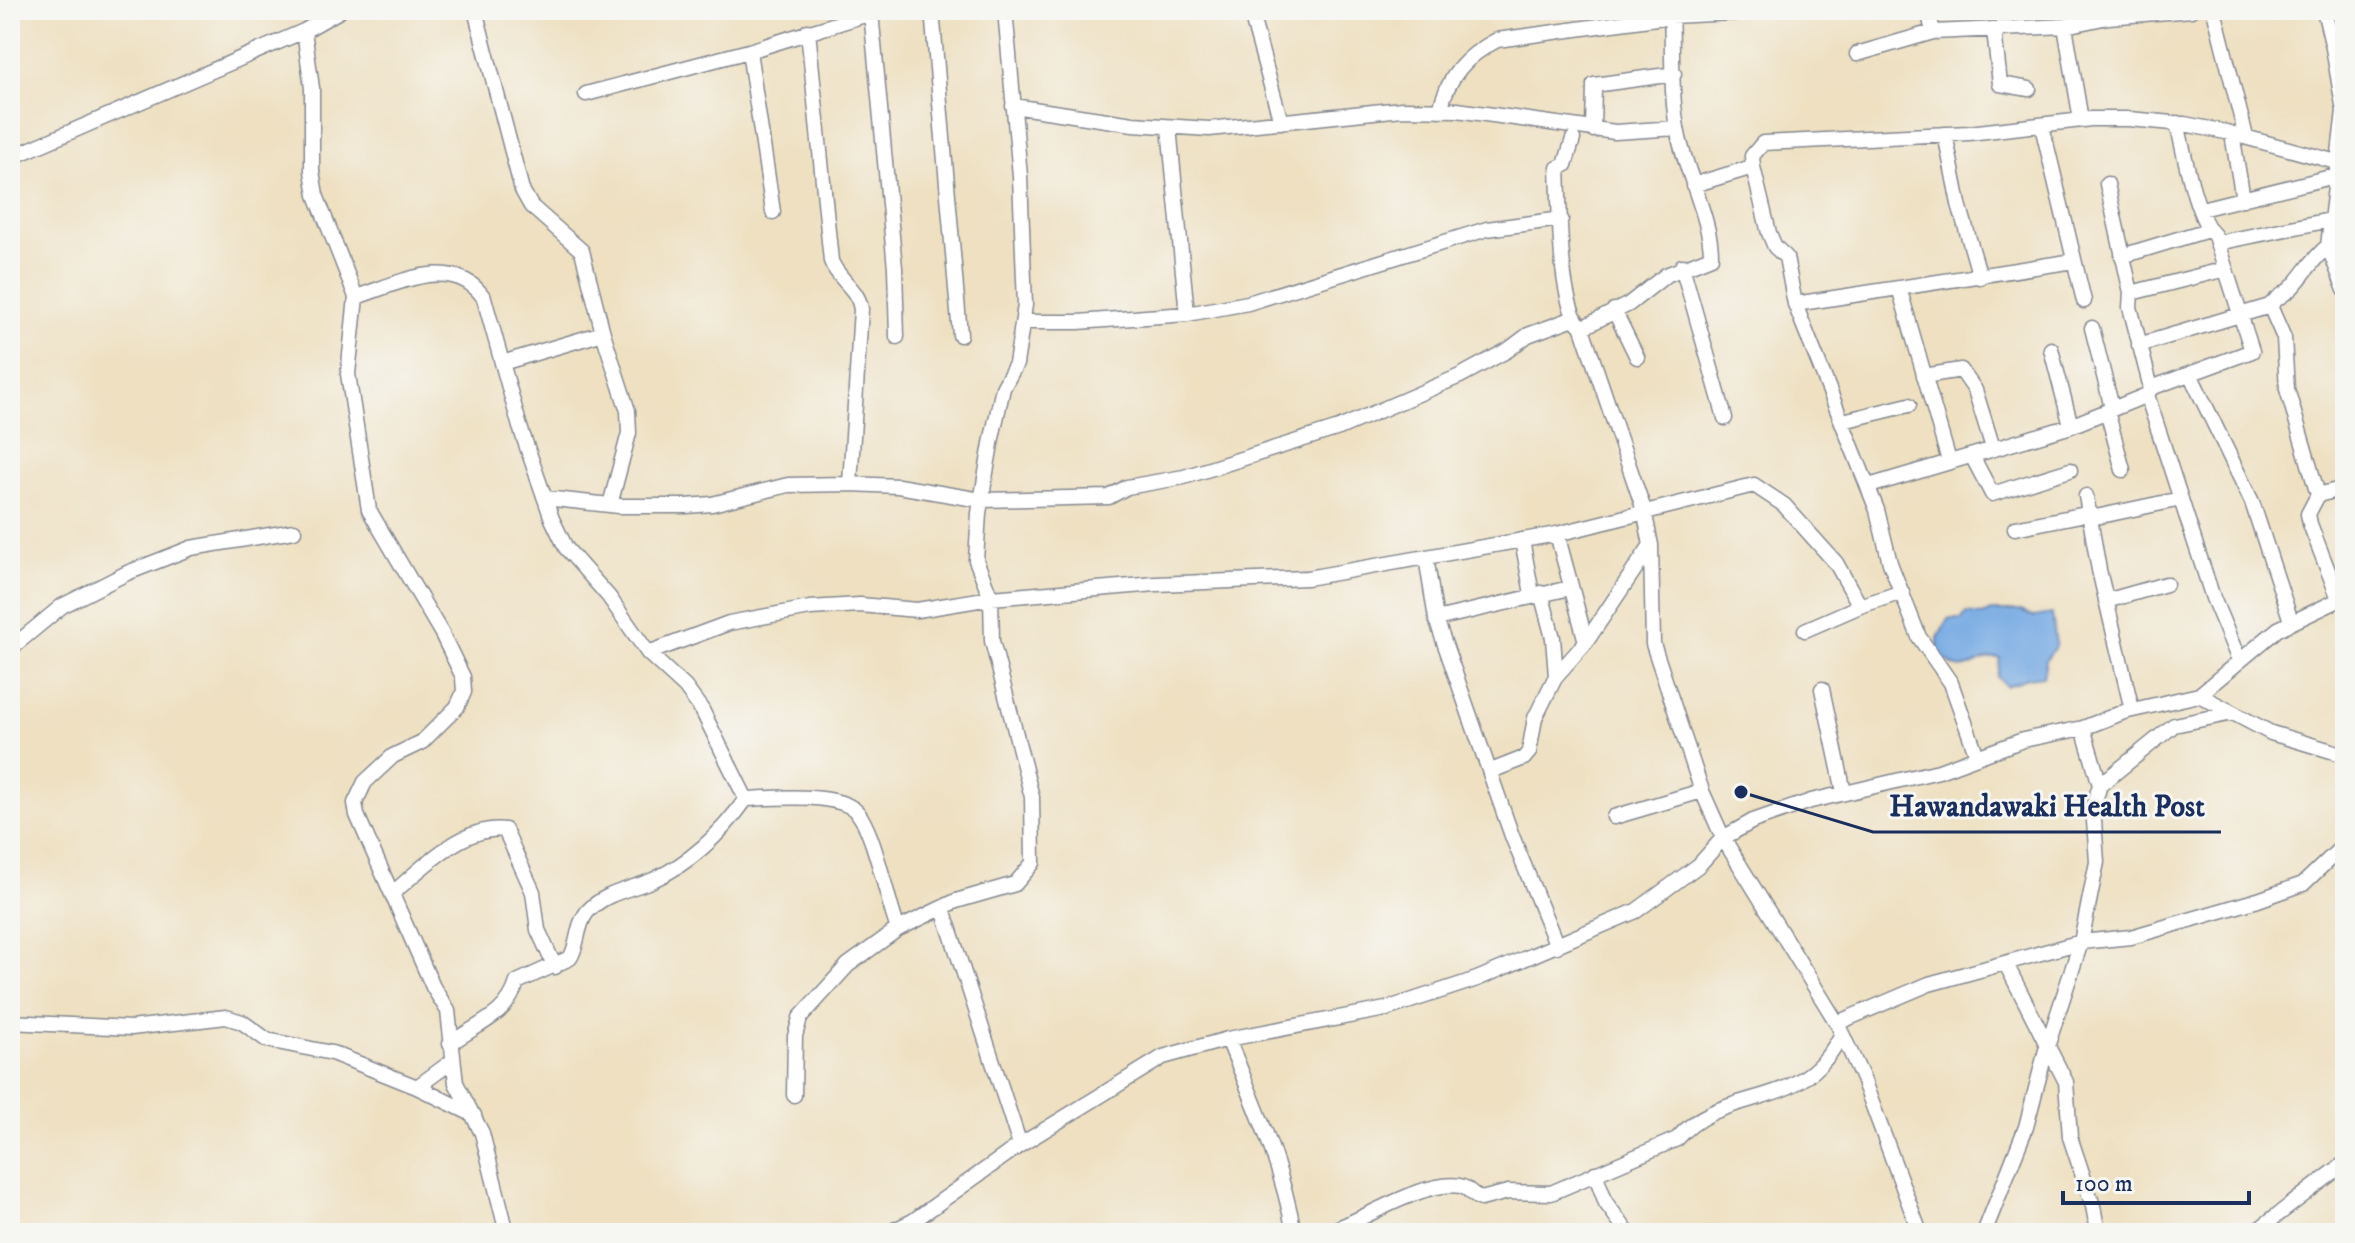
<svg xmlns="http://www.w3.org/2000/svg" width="2355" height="1243" font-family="'IM FELL DW Pica',serif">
<rect width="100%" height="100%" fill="#f6f6f2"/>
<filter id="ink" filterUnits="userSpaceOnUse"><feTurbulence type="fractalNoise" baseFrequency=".0125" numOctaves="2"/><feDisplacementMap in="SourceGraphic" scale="16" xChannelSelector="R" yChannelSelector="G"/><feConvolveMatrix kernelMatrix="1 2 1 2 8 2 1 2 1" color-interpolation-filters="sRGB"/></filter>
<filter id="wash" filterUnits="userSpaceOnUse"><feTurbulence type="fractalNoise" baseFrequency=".006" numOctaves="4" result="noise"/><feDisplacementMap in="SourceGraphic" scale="32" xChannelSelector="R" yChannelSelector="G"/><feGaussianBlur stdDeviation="1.8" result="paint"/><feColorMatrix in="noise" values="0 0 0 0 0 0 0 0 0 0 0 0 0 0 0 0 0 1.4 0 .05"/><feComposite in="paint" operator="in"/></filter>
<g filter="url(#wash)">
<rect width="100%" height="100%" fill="#eee0c1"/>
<path fill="#77aae3" stroke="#496ca0" stroke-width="2" d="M 1991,611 L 2021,611 L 2034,617 L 2052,614 L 2056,645 L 2046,660 L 2043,676 L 2027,678 L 2006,686 L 1997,677 L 2000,658 C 1971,655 1966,685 1938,652 L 1938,638 L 1948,619 L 1962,619 L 1966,613 L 1982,615 Z"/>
</g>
<g filter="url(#ink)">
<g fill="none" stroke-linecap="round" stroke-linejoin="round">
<g stroke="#848890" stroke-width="17">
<path id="minor" d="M 475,10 L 522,190 L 531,206 L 582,251 L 603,333 L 628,411 L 629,433 L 610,505
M 932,10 L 960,335
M 1250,10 L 1281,122
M 1671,10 C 1673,50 1670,93 1678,133 C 1685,170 1712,222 1711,257 L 1666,275 L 1629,304 L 1582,328 L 1644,510 L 1651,545 L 1653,644 L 1702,791 L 1723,838 L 1837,1023 L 1863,1079 L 1920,1233
M 1928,10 L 1933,32
M 2214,10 L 2246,137
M 2324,10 L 2333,48
M 871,12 L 895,268 L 897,337
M 2065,26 L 2081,120
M 1994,30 L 2000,84 L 2029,89
M 304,31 L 312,88 L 312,171 L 316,195 L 356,297 L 348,374 L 369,510 L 442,634 L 463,677 L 464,692 L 457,707 L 422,742 L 393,756 L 365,782 L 355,803 L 357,815 L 433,987 L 448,1011 L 456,1083 L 482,1133 L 507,1233
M 808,31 L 831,261 C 838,280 858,288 861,309 L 850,484
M 2345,46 L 2333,48 L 2344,111 L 2328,246 L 2345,290
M 749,51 L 773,212
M 1857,54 L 1933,32 L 2065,26 L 2108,17 L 2191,10
M 586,94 L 749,51 L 881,10
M 1013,106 L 1133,124 L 1209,129 L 1402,109 L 1457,110 L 1615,132 L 1677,128
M 1440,110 C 1448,76 1466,56 1497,40 L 1671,16 L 1752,12
M 2042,126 L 2084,301
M 1169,127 L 1187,314
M 1593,130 L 1594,85 L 1674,74
M 1945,134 L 1959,204 L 1980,277
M 2232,134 L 2243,199
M 1573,139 L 1565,165 L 1558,168 C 1560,203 1558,299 1579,324
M 10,158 L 304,31 L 341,10
M 1753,167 L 1769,233 L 1775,247 L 1786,257 L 1795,304 L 1877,510 L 1890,563 L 1919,637 L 1951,683 L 1977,756
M 2107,184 L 2131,293 L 2130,307 L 2151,388
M 1693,185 L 1753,167 L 1752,156 L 1763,143 L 1969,133 L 2091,119 L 2129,119 L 2184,124 L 2226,132 L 2340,163
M 2201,209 L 2335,176
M 2217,243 L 2330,220
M 2122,256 L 2208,230
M 1682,266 L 1725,418
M 1900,291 L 1949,461
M 2131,293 L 2226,269
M 356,297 C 397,284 454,253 484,298 L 520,427 L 552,519 L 566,548 L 609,597 L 648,653 L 685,687 L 702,710 L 746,799
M 1795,304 L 2074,261
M 2270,306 L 2284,338 L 2287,389 L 2318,495 L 2308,514 L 2310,524 L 2339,599
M 1614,310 L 1637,357
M 1023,322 L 1078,322 L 1187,314 L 1248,303 L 1487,229 L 1561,219
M 2092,328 L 2112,408
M 2139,345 L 2270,306 C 2277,296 2287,294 2294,285 C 2306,272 2313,258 2328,246
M 2051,349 L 2071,426
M 502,363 L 603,333
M 1924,376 L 1961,370 L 1975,390 L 1993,448
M 2191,376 L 2252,502 L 2291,621
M 2147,395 L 2213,598 L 2239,660
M 2107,411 L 2123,470
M 1843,421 L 1909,405
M 1972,456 L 1992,494 L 2070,470
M 1869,486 L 2068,427 L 2147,395 L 2151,388 L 2252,351 L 2215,236 C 2195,218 2184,151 2177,123
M 2318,495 L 2345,488
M 2086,496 L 2099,570 L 2132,710
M 545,498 L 619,506 L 686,506 L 712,504 L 788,485 L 850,484 L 898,486 L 981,500 L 1109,497 L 1127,487 L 1184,477 L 1339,428 L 1460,376 L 1508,350 L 1528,335 L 1574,318
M 2091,518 L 2181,499
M 2015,528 L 2091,513
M 1557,534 L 1586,642
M 1522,540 L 1532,594
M 1426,557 L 1436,619 L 1512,836 L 1557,946
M 1541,593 L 1553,638 L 1556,676
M 2106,601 L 2166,584
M 1436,619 L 1570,588
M 1805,630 L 1860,606
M 10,649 L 62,606 L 127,573 L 191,548 L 294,531
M 648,653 L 729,623 L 810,608 L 860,605 L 917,610 L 991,598 L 1156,584 L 1307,578 L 1557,534 L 1754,485 L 1784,505 L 1836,563 L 1860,606 L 1902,592
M 1822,689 L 1844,792
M 2199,695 L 2271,733 L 2345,755
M 2083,728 L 2100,785
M 1491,771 L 1524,758 L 1529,752 L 1535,718 L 1556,676 L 1586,642 L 1651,545
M 746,799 C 772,798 837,792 856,811 C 874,829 887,901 898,929
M 1614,817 L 1702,791
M 393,893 C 422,868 463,825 505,830 L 533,892 L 538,930 L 555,967
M 943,909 L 1020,1145
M 2006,964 L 2066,1082 L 2070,1137 L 2093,1206 L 2098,1233
M 10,1022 L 131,1028 L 226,1017 L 242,1022 L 267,1040 L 332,1053 L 417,1087 L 474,1115
M 1837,1023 L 1929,984 L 2081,942 L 2131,937 L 2258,900 L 2303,884 L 2345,844
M 1228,1039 C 1254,1104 1282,1164 1294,1233
M 450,1044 C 476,1024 507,1017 517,982 L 570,958 C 579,944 576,926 587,912 C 605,892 630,890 653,880 C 692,862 721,834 746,799
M 417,1087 L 451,1062
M 794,1095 L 795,1036 L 800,1018 L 848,965 L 898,929 L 956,901 L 1015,884 L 1033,863 L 1032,797 L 992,641 L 991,598 L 976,560 L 979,513 L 992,438 L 1003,388 L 1016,364 L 1025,305 L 1020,176 L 1005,10
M 1595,1173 L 1606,1203 L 1628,1233
M 888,1233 L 913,1221 L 1020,1145 L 1163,1057 L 1228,1039 L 1386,1009 L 1477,979 L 1636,911 L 1699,865 L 1723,838 L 1753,821 L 1811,801 L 1939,771 L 2023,740 L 2083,728 L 2124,712 L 2199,695 L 2278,629 L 2345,597
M 1325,1233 C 1361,1222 1424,1179 1460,1186 C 1470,1188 1472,1196 1481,1199 L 1508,1192 L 1551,1193 L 1677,1139 C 1717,1092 1779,1107 1820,1065 C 1829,1056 1836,1045 1842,1034
M 1984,1233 L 2026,1127 L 2046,1050 L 2081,942 L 2097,862 L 2093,807 L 2100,785 L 2174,725 L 2233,713
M 2254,1233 L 2345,1163"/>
</g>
<use href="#minor" stroke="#fff" stroke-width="14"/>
</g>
</g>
<path fill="none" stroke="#1b2f5e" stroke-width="3" d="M1741 792L1873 832H2221"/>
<circle fill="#1b2f5e" stroke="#f6f6f2" stroke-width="3" cx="1741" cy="792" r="8"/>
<g font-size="30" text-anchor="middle" font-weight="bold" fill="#1b2f5e" stroke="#f6f6f2" stroke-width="6" stroke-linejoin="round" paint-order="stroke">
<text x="2047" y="816">Hawandawaki Health Post</text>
</g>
<rect width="2355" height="1243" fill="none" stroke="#f6f6f2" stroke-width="40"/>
<path d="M2063 1191v12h186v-12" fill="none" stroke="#1b2f5e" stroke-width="4"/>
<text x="2075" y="1191" font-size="24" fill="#1b2f5e" stroke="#f6f6f2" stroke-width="6" paint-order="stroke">100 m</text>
</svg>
